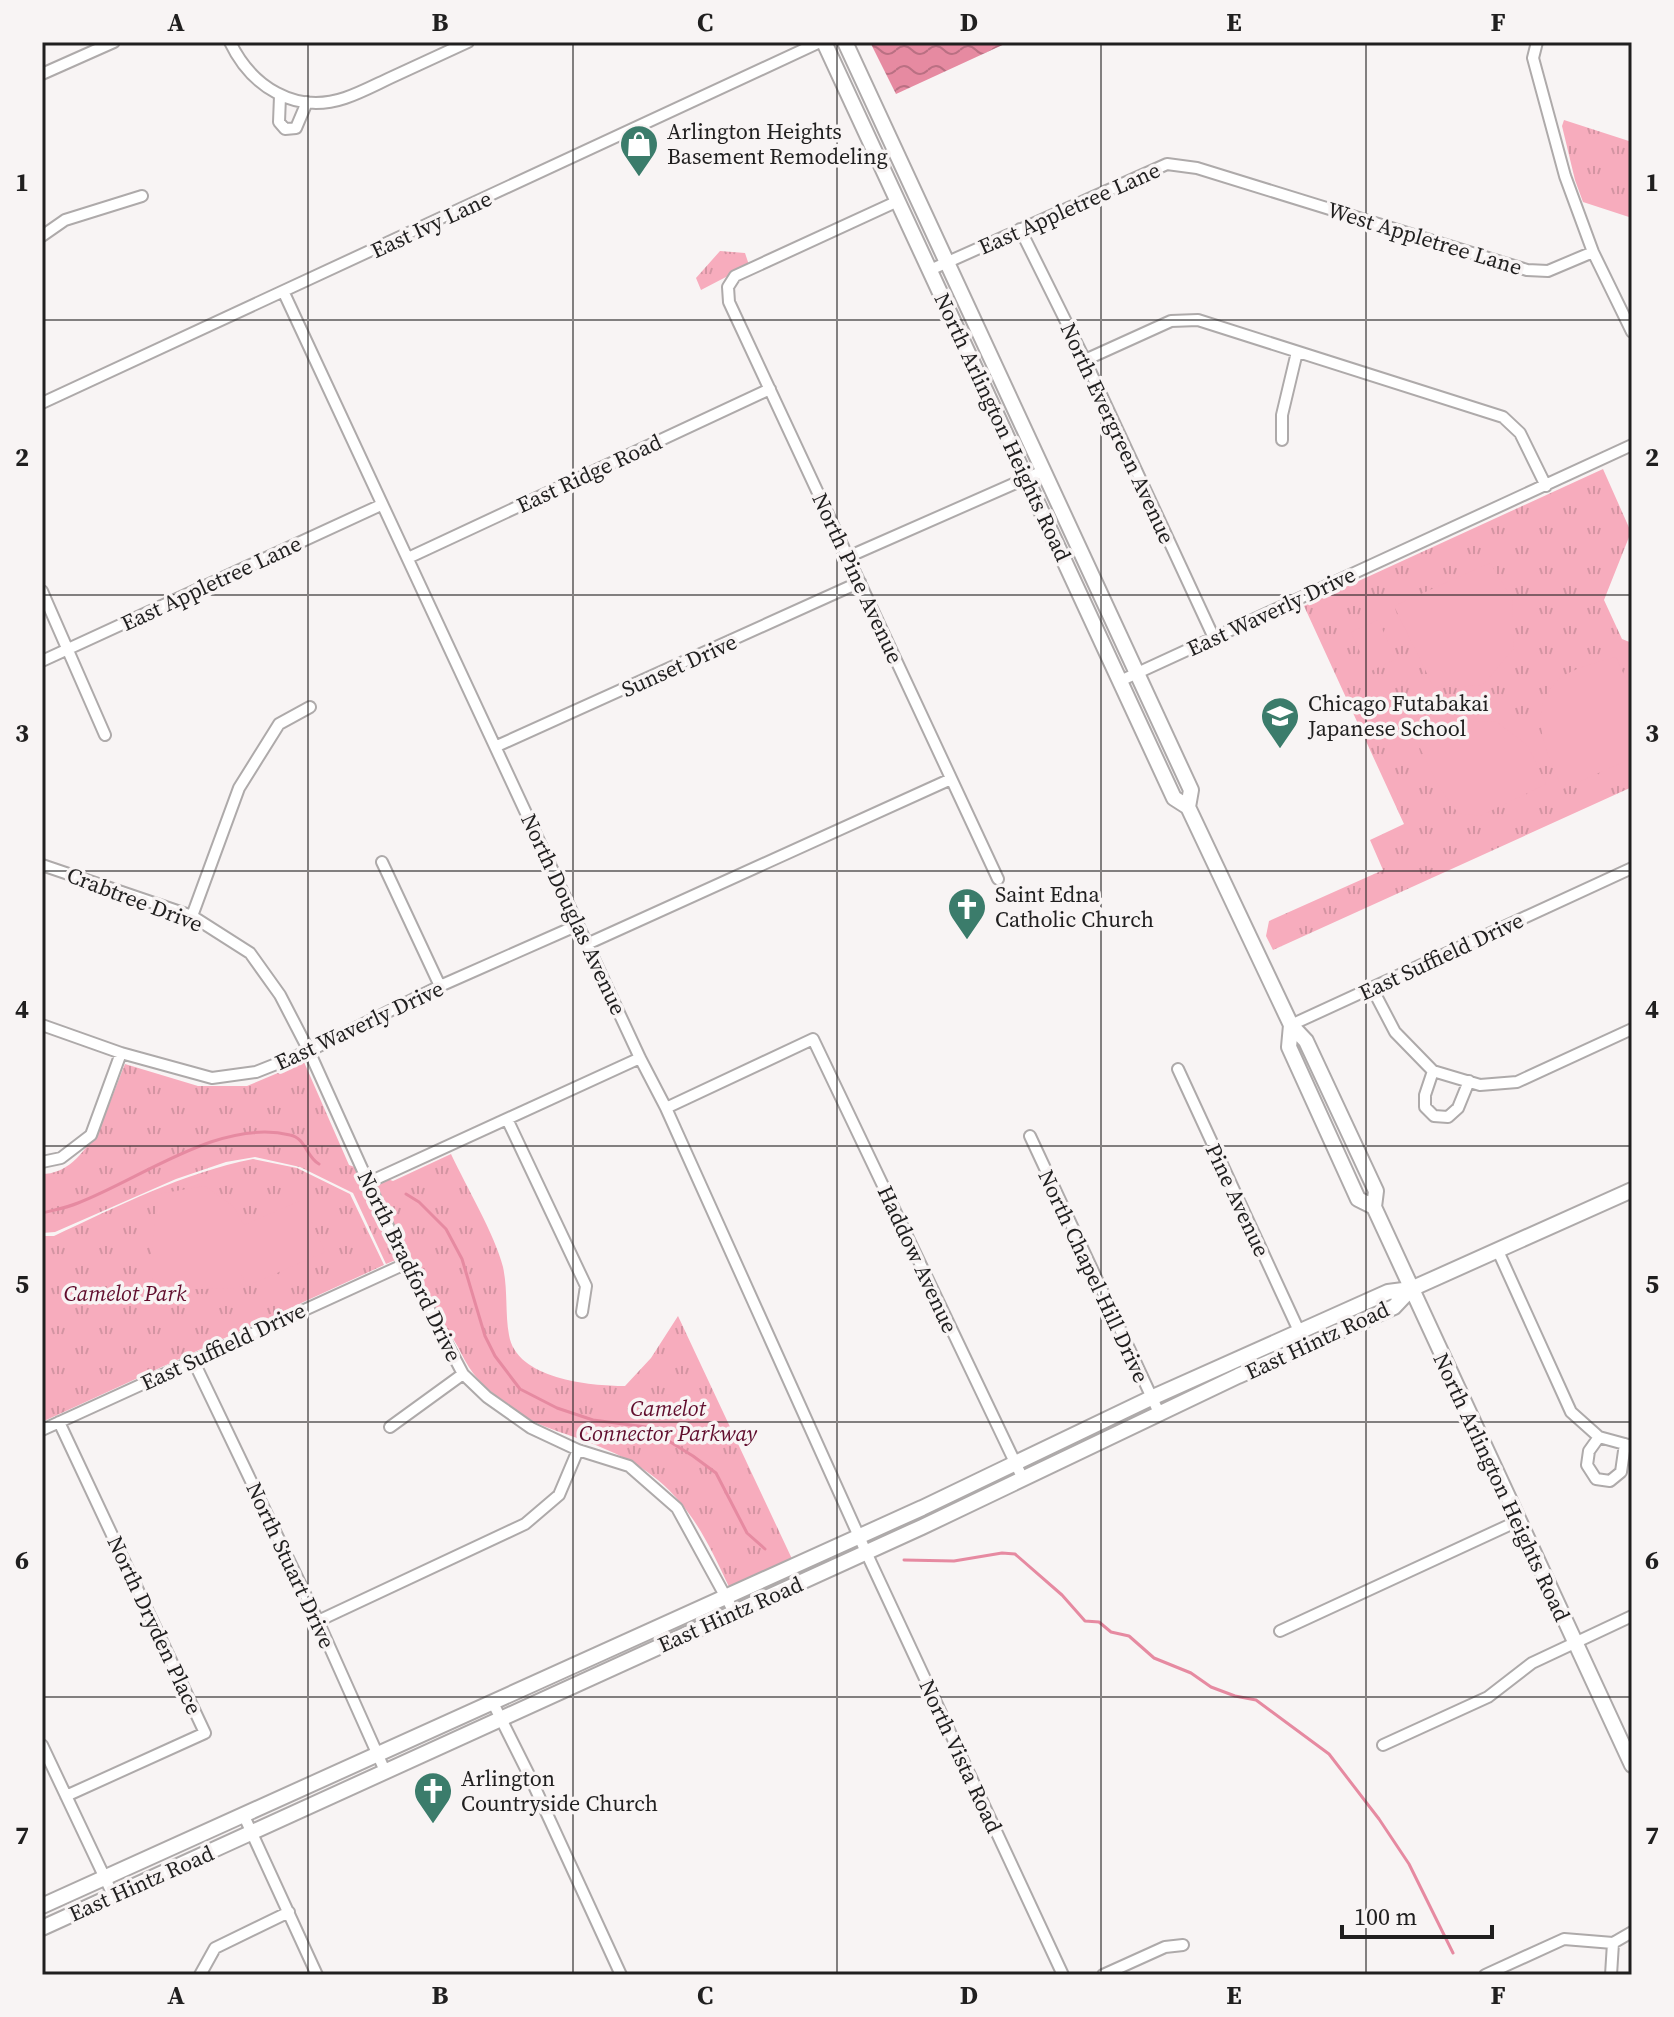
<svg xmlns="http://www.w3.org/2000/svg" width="1674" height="2017" font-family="'Source Serif 4',serif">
<defs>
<pattern id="grass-tufts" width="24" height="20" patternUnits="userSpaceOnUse" patternTransform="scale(2)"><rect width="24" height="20" fill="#f7acbd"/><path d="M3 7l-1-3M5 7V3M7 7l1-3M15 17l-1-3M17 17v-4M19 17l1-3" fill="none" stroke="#d394a2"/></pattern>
<pattern id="water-waves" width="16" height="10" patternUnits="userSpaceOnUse" patternTransform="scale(2)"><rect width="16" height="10" fill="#e68aa1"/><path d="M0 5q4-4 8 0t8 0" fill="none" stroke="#ba7083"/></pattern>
</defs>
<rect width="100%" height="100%" fill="#f8f4f4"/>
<path fill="url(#grass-tufts)" d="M 1564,120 L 1632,142 L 1632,218 L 1583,202 L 1575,180 L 1562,126 Z
M 720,251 L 745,253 L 749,265 L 701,290 L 696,278 Z
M 1603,469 L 1631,532 L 1604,600 L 1622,639 L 1632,643 L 1632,787 L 1273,950 L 1266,936 L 1269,921 L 1383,870 L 1370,840 L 1404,824 L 1304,606 Z
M 304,1062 L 349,1165 L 393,1181 L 451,1154 C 466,1186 495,1235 503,1267 C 508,1290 505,1313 509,1335 C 516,1379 590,1386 625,1386 L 651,1358 L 678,1316 L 793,1561 L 730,1589 C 697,1518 675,1477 598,1446 C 570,1434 539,1428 514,1410 C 501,1400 483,1386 473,1373 C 467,1365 462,1355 458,1347 C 440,1317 423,1286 410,1254 L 386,1264 L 353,1193 L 300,1167 L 255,1157 L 226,1162 L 176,1179 L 55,1232 L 42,1233 L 42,1174 C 90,1174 110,1099 125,1064 L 198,1086 L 247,1086 Z
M 253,1159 L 297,1168 L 350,1194 L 384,1265 L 42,1422 L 42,1236 L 54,1236 C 118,1206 183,1173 253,1159 Z"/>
<path fill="#f7acbd" d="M 1490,563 L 1512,599 L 1514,648 L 1483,685 L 1434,688 L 1394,606 Z
M 1378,620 L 1396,659 L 1369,672 L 1351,632 Z
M 1616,657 L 1632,693 L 1632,758 L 1563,789 C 1549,760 1526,714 1554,684 C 1569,668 1596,663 1616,657 Z
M 1464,721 L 1497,722 L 1528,746 L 1546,784 L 1480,816 L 1458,813 L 1441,790 L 1417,742 Z
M 205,1186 L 233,1206 L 244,1225 L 302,1200 L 325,1252 L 247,1286 L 242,1275 L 239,1288 L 162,1290 L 152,1278 L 152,1250 L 158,1194 Z"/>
<path fill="url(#water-waves)" d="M 870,42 L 1009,42 L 896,94 Z"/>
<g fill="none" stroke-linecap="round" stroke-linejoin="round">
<path stroke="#e68aa1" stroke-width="3" d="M 406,1194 L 419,1202 L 446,1229 L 462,1259 L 485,1336 L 495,1356 L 520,1389 L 557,1408 L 593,1420 L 646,1427 L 693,1456 L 716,1473 L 747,1533 L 765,1549
M 42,1213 C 54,1210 66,1208 78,1203 C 141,1179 220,1118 290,1135 C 306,1138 306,1157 319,1164
M 904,1560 L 954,1561 L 1002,1553 L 1015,1554 L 1062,1595 L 1085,1621 L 1099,1622 L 1111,1632 L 1129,1636 L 1154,1658 L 1191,1673 L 1211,1687 L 1235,1696 L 1256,1700 L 1329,1754 L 1379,1819 L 1409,1864 L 1453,1953"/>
<g stroke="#aeaaaa" stroke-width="14">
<path id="street" d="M 230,42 C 251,86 295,115 345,98 C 360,93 375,85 390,78 C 416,66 442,54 468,42
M 1537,42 L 1533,58 L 1565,176 L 1593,252 L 1632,332
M 42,74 L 114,42
M 280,96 L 279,122 L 285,129 L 296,128 L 307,102
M 898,201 L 735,276 L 728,287 L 729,302 L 998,879
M 1020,229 L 1085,360 L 1214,638
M 42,236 L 65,220 L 142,196
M 930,270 L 1167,164 L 1197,168 L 1527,270 L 1548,271 L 1593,252
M 284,293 L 640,1058 L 666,1108 L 866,1552 L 1063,1975
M 1085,360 L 1171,321 L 1198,320 L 1503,417 L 1520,433 L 1546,486
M 42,403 L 820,42
M 1282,440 L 1282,415 L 1297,352
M 850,556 L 1043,471
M 408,558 L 770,389
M 42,591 L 105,735
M 42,661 L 381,505
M 1120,681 L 1632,445
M 497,746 L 860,582
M 382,862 L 440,986
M 42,865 L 192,916 L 250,953 L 280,995 L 309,1051 L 405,1264 L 463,1374 L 487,1397 L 531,1428 L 578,1450 L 629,1466 L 677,1508 L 734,1612
M 192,916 L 239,788 L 279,724 L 310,707
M 587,944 L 951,779
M 1372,988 L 1395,1032 L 1433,1071 L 1480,1085 L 1517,1082 L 1632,1029
M 42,1025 L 121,1053 L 212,1078 L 256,1072 L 309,1051 L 440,986 L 578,925
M 1291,1025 L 1632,868
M 1178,1069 L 1299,1331
M 1433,1071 L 1425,1095 L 1425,1107 L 1434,1116 L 1448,1117 L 1458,1108 L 1469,1081
M 666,1108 L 813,1039 L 1023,1479
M 507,1119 L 586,1286 L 582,1312
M 1030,1136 L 1160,1415
M 42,1162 L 61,1158 L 91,1135 L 121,1053
M 367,1183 L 640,1058
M 1498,1251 L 1571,1412 L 1599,1437 L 1632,1446
M 193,1360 L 318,1621 L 385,1771
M 59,1422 L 205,1733 L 66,1796
M 390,1427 L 463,1374
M 42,1430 L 405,1264
M 1599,1437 L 1589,1451 L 1587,1465 L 1596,1479 L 1610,1481 L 1621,1472 L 1625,1444
M 318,1621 L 525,1524 L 559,1495 L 578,1450
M 1280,1631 L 1518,1521
M 493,1703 L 530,1777 L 621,1975
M 42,1745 L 113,1895
M 1383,1745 L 1488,1697 L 1532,1663 L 1632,1616
M 244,1816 L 317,1975
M 200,1975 L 215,1948 L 289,1912
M 1103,1975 L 1165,1947 L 1183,1945
M 1485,1975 L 1564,1939 L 1613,1943 L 1632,1932
M 1611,1975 L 1613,1943"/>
</g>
<g stroke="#aeaaaa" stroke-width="18">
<path id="secondary" d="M 824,42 L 1174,798 L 1188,807 L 1291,1025 L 1306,1041 L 1376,1191 L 1374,1207 L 1632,1765
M 845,42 L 1191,790 L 1188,807
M 1291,1025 L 1289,1047 L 1358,1199 L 1374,1207
M 42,1906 L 922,1508 L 1151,1398 L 1388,1292 L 1411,1289 L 1632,1190
M 42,1928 L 922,1527 L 1238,1376 L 1394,1307 L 1411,1289"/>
</g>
<use href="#street" stroke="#fff" stroke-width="10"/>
<use href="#secondary" stroke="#fff" stroke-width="14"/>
</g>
<path fill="none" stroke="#201f1f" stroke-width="2" stroke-opacity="0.55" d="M 308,42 L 308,1975M 573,42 L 573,1975M 837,42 L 837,1975M 1101,42 L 1101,1975M 1366,42 L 1366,1975M 42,320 L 1632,320M 42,595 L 1632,595M 42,871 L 1632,871M 42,1146 L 1632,1146M 42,1422 L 1632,1422M 42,1697 L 1632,1697"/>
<defs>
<g id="shop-pin" transform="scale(2)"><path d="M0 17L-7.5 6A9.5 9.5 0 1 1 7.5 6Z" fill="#3b7c6b" stroke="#f8f4f4"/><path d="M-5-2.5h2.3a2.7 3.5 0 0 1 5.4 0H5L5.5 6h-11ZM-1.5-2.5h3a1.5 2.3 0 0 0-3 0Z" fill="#fff"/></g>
<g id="school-pin" transform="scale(2)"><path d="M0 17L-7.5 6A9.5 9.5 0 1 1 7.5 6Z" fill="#3b7c6b" stroke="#f8f4f4"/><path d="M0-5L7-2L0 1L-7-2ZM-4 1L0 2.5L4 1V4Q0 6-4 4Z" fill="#fff"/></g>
<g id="church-pin" transform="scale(2)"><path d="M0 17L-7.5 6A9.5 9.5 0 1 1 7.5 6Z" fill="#3b7c6b" stroke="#f8f4f4"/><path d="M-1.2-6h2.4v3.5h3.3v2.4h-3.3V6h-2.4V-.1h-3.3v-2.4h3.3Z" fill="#fff"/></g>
</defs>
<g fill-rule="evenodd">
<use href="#shop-pin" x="639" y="144"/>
<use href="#school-pin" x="1280" y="716"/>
<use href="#church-pin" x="967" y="907"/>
<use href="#church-pin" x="433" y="1791"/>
</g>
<g text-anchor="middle" stroke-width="7" stroke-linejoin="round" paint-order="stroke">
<g font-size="22" fill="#201f1f" stroke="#f8f4f4" text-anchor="start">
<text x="667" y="139">Arlington Heights<tspan x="667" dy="25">Basement Remodeling</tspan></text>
<text x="1308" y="711">Chicago Futabakai<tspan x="1308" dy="25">Japanese School</tspan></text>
<text x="995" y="902">Saint Edna<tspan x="995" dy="25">Catholic Church</tspan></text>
<text x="461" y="1786">Arlington<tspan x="461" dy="25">Countryside Church</tspan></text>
</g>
<g font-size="22" fill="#201f1f" stroke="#f8f4f4">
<text transform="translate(1069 208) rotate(-24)" y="8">East Appletree Lane</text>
<text transform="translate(431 224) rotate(-25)" y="8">East Ivy Lane</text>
<text transform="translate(1425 238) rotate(17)" y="8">West Appletree Lane</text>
<text transform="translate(1003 427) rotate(65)" y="8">North Arlington Heights Road</text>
<text transform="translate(1118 433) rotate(65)" y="8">North Evergreen Avenue</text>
<text transform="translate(589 473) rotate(-25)" y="8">East Ridge Road</text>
<text transform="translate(858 578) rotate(65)" y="8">North Pine Avenue</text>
<text transform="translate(211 583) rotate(-25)" y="8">East Appletree Lane</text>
<text transform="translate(1271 611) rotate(-25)" y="8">East Waverly Drive</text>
<text transform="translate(679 665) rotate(-24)" y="8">Sunset Drive</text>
<text transform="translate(135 899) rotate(21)" y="8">Crabtree Drive</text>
<text transform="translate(574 914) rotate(65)" y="8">North Douglas Avenue</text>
<text transform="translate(1441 956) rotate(-25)" y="8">East Suffield Drive</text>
<text transform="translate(359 1025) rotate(-25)" y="8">East Waverly Drive</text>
<text transform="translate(1238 1200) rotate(65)" y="8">Pine Avenue</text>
<text transform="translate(918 1259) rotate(65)" y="8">Haddow Avenue</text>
<text transform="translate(410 1266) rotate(64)" y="8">North Bradford Drive</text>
<text transform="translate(1094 1276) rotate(65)" y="8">North Chapel Hill Drive</text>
<text transform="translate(1317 1340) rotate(-25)" y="8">East Hintz Road</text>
<text transform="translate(223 1346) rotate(-25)" y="8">East Suffield Drive</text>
<text transform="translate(1502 1487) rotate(65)" y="8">North Arlington Heights Road</text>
<text transform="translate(291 1565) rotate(65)" y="8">North Stuart Drive</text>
<text transform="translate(730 1614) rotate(-24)" y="8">East Hintz Road</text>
<text transform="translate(155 1625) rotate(65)" y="8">North Dryden Place</text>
<text transform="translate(961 1756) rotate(65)" y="8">North Vista Road</text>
<text transform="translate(141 1883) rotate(-24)" y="8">East Hintz Road</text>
</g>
<g font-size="22" font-style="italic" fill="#600d2d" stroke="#f8f4f4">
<text x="125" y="1301">Camelot Park</text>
<text x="668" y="1416">Camelot<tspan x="668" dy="25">Connector Parkway</tspan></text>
</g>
</g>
<rect width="1674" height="2017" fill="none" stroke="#f8f4f4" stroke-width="88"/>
<path d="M1342 1925v12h150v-12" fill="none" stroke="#201f1f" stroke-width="4"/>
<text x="1354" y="1925" font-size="24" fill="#201f1f" stroke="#f8f4f4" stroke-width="6" paint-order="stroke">100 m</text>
<rect x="44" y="44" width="1586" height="1929" fill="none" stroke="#201f1f" stroke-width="3"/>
<g font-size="26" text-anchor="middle" font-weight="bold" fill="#201f1f">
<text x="176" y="31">A</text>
<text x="440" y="31">B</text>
<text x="705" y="31">C</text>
<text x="969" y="31">D</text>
<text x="1234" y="31">E</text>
<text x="1498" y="31">F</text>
<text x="22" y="191">1</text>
<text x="1652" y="191">1</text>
<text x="22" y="466">2</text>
<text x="1652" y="466">2</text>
<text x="22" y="742">3</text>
<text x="1652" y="742">3</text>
<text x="22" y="1018">4</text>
<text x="1652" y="1018">4</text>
<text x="22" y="1293">5</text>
<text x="1652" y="1293">5</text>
<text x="22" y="1569">6</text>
<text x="1652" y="1569">6</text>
<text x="22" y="1844">7</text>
<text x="1652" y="1844">7</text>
<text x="176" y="2004">A</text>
<text x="440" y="2004">B</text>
<text x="705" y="2004">C</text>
<text x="969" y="2004">D</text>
<text x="1234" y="2004">E</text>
<text x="1498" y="2004">F</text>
</g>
</svg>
